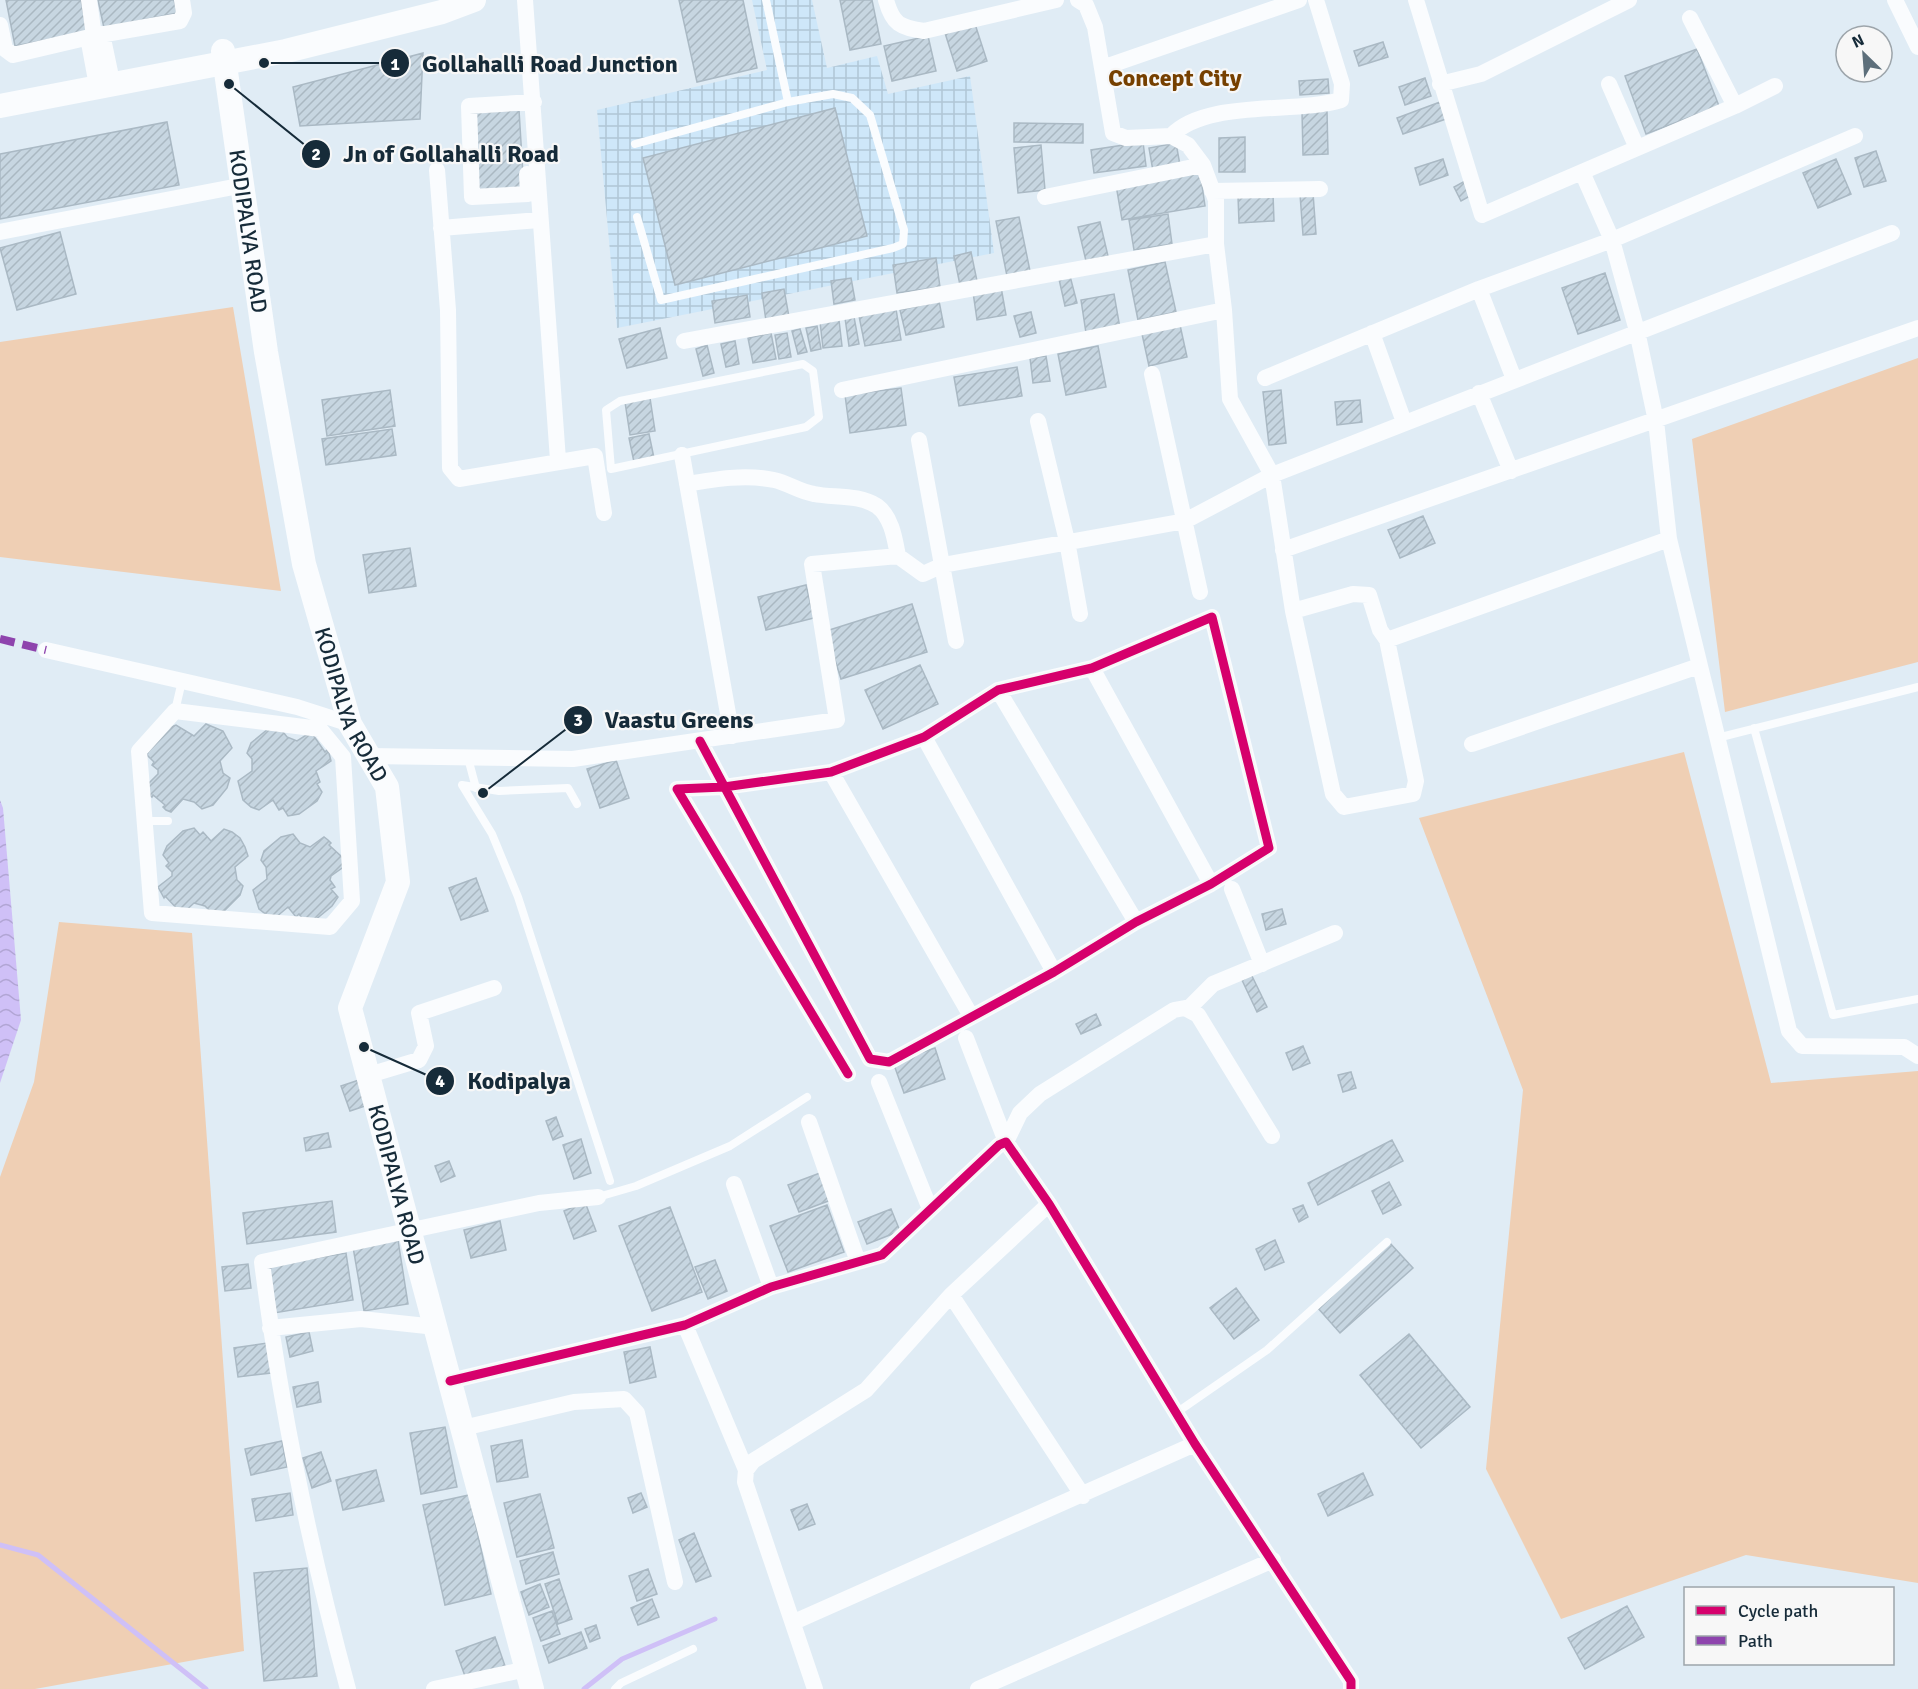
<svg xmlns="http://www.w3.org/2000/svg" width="1918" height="1689" font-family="Signika,sans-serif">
<defs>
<pattern id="industrial-grid" width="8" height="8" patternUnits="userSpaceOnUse" patternTransform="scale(1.5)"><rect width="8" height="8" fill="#cee7f9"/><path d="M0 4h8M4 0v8" fill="none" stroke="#b0c6d6"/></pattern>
<pattern id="water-waves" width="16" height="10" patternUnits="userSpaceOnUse" patternTransform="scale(1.5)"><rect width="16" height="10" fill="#cfc0f7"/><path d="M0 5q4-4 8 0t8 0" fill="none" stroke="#b1a5d4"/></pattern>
<pattern id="building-hatch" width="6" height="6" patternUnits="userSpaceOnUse" patternTransform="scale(1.5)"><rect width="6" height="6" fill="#c7d6e1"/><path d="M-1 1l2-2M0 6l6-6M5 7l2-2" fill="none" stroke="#aab8c2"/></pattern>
</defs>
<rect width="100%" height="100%" fill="#e0ecf5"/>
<path fill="url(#industrial-grid)" d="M 752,0 L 812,0 L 827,68 L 877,56 L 888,94 L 970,76 L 994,253 L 617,328 L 597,110 L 767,70 Z"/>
<path fill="#efcfb4" d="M 233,307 L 281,591 L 0,557 L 0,342 Z
M 1918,358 L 1918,662 L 1725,712 L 1692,439 Z
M 1684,752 L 1771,1083 L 1918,1071 L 1918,1583 L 1746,1555 L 1561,1619 L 1486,1469 L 1523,1090 L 1419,818 Z
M 59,922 L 192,933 L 244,1651 L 35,1689 L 0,1689 L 0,1177 L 34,1082 Z"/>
<path fill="url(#water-waves)" d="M 0,800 L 3,808 L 21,1020 L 0,1083 Z"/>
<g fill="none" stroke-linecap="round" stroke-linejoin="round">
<path stroke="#cfc0f7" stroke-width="5" d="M 0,1545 L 38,1555 L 206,1689
M 584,1689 L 622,1659 L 715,1619"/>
</g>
<path fill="url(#building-hatch)" stroke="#aab9c4" stroke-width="1.5" d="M 6,0 L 81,0 L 87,32 L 15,46 Z
M 98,0 L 174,0 L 177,13 L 104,28 Z
M 679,0 L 743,0 L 757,68 L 697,82 Z
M 840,0 L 872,0 L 881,44 L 850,50 Z
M 975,24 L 987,61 L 957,71 L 945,33 Z
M 928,36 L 936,71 L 892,81 L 884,46 Z
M 1383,42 L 1388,57 L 1359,66 L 1354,51 Z
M 1697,49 L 1719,106 L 1646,134 L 1625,76 Z
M 423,53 L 420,119 L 300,126 L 293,87 Z
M 1425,78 L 1431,96 L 1405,105 L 1399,87 Z
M 1328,79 L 1329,93 L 1300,95 L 1299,81 Z
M 1440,102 L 1446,119 L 1403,134 L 1397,118 Z
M 835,108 L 867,236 L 675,285 L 643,158 Z
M 519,110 L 524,191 L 475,194 L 470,113 Z
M 1327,111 L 1328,154 L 1303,155 L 1302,112 Z
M 167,122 L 179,185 L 0,219 L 0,154 Z
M 1014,123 L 1083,124 L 1083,143 L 1014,142 Z
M 1245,137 L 1245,172 L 1219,172 L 1219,138 Z
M 1143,142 L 1146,166 L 1094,173 L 1091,150 Z
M 1176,143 L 1180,165 L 1153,171 L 1149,148 Z
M 1041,145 L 1045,190 L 1018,193 L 1014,148 Z
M 1876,151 L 1886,181 L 1864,187 L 1855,158 Z
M 1443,159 L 1448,175 L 1420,185 L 1415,168 Z
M 1836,159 L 1851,194 L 1818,208 L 1803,173 Z
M 1200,172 L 1205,206 L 1122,220 L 1116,185 Z
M 1465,181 L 1472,195 L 1461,201 L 1454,187 Z
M 1313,193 L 1316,234 L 1303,235 L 1300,194 Z
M 1273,194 L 1274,221 L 1239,223 L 1238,196 Z
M 1168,214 L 1172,244 L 1134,250 L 1129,220 Z
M 1019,217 L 1030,271 L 1007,276 L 996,221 Z
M 1100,222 L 1108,256 L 1086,261 L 1078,227 Z
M 60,232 L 76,294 L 17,310 L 0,248 Z
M 971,252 L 977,281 L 960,285 L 954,256 Z
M 936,258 L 940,287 L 897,293 L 893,265 Z
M 1165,262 L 1176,312 L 1138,320 L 1128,270 Z
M 1605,273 L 1620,320 L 1578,334 L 1562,288 Z
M 1070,276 L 1077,303 L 1065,306 L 1059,279 Z
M 851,278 L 855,300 L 834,304 L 831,281 Z
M 1001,287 L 1006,315 L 977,320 L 973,292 Z
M 784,289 L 789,317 L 766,321 L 762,293 Z
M 1114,294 L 1120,328 L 1086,333 L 1081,300 Z
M 747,295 L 750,317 L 715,323 L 712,301 Z
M 939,301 L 944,327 L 906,335 L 900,310 Z
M 896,309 L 901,340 L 865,346 L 859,316 Z
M 1031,312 L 1036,333 L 1020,337 L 1014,316 Z
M 854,317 L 859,344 L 849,346 L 845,318 Z
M 839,320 L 842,346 L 823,348 L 820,322 Z
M 1180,325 L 1187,357 L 1149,366 L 1142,334 Z
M 817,326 L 821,349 L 811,351 L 806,328 Z
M 660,328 L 667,358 L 627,368 L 619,339 Z
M 800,329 L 807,352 L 798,354 L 792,331 Z
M 771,333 L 776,359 L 753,363 L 748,338 Z
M 787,333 L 791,357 L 779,359 L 775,335 Z
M 735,341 L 739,364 L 726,367 L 721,344 Z
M 707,345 L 714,373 L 703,376 L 696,349 Z
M 1098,346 L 1106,387 L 1066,395 L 1058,354 Z
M 1046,356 L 1050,381 L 1033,383 L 1030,358 Z
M 1017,367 L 1022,396 L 959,406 L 954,377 Z
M 901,388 L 906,425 L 850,433 L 845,395 Z
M 390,390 L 395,426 L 327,436 L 322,400 Z
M 1281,390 L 1286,443 L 1269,445 L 1263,392 Z
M 650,398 L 655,431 L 630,435 L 625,402 Z
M 1360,400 L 1362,422 L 1337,425 L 1335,402 Z
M 392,429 L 396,455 L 326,465 L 322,439 Z
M 649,434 L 654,458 L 634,462 L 629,438 Z
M 1423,516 L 1435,543 L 1400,558 L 1388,530 Z
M 410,548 L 416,586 L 369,593 L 363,555 Z
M 806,585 L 814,618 L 766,630 L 758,597 Z
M 912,604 L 927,652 L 841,679 L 826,631 Z
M 920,665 L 938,704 L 883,729 L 865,690 Z
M 206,724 L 223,731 L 232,748 L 220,761 L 223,773 L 230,778 L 227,788 L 213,805 L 202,809 L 194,802 L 183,799 L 171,812 L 166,810 L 163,807 L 165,805 L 153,795 L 152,797 L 148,794 L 145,787 L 158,774 L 158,770 L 152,765 L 154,762 L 147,755 L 151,745 L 166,729 L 176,725 L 194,736 Z
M 280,728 L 287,737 L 297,741 L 311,732 L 325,752 L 327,750 L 329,753 L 331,761 L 316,771 L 320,782 L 317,784 L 322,792 L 317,801 L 299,814 L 288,816 L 283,808 L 279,810 L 273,800 L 259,810 L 251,807 L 243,800 L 238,781 L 252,771 L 252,759 L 247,753 L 251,743 L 268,729 Z
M 616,760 L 629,798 L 600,808 L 587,769 Z
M 194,828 L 200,835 L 203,832 L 211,841 L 224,829 L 232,832 L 240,838 L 245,847 L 248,856 L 235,867 L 237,880 L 243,886 L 240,895 L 224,911 L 213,914 L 205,906 L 194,903 L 182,914 L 165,896 L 164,898 L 158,887 L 172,876 L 172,872 L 166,866 L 169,863 L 163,855 L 167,846 L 183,831 Z
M 293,834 L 300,843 L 310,847 L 324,837 L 328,840 L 331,843 L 329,845 L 343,858 L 345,866 L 331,876 L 330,880 L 335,887 L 331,889 L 338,897 L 332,906 L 315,920 L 305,922 L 299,914 L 296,917 L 288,907 L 275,918 L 267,915 L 259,909 L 253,890 L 267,879 L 266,867 L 261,860 L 264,851 L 281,837 Z
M 476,878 L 488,911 L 461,920 L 449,888 Z
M 1282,909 L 1286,924 L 1266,930 L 1262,914 Z
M 1251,974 L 1267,1007 L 1257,1012 L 1241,978 Z
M 1096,1014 L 1101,1025 L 1081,1034 L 1076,1024 Z
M 1303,1046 L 1310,1063 L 1293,1070 L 1286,1053 Z
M 935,1048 L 945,1079 L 904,1093 L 893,1062 Z
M 1351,1072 L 1356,1088 L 1343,1092 L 1338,1075 Z
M 359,1080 L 368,1105 L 350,1111 L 341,1086 Z
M 556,1117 L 563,1136 L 553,1140 L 546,1121 Z
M 328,1133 L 331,1147 L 306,1151 L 304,1138 Z
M 581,1139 L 591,1173 L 574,1179 L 563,1145 Z
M 1392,1140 L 1403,1161 L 1318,1205 L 1308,1183 Z
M 449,1161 L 455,1176 L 441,1182 L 435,1166 Z
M 820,1173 L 831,1200 L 799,1212 L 788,1185 Z
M 1389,1182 L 1401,1205 L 1383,1214 L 1372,1191 Z
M 332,1201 L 336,1232 L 247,1244 L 243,1213 Z
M 585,1202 L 596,1231 L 574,1239 L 564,1211 Z
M 827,1205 L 844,1252 L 788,1272 L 770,1226 Z
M 1303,1205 L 1308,1217 L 1299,1222 L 1293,1209 Z
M 670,1207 L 702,1292 L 652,1311 L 619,1226 Z
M 891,1209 L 900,1231 L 867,1244 L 858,1222 Z
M 500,1221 L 506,1250 L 471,1258 L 464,1230 Z
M 398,1240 L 408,1304 L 364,1311 L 353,1247 Z
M 1275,1240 L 1284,1262 L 1265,1270 L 1256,1249 Z
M 1389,1242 L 1413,1268 L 1340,1333 L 1317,1307 Z
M 346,1253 L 353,1300 L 274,1313 L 267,1266 Z
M 715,1260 L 727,1291 L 708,1299 L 695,1267 Z
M 248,1264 L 251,1288 L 225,1291 L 222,1267 Z
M 1236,1288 L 1259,1320 L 1234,1339 L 1210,1308 Z
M 309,1332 L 313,1351 L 290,1357 L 286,1337 Z
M 1409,1334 L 1470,1407 L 1421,1448 L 1360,1375 Z
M 267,1343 L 271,1373 L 238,1377 L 234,1348 Z
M 650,1347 L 656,1377 L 630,1383 L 624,1352 Z
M 318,1382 L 321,1402 L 297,1407 L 293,1387 Z
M 445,1427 L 457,1487 L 421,1494 L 410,1433 Z
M 522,1440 L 528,1477 L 497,1482 L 491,1446 Z
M 282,1441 L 287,1467 L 251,1475 L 245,1449 Z
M 321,1452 L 331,1481 L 312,1488 L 303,1458 Z
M 376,1470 L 384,1501 L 343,1510 L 336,1480 Z
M 1363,1473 L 1373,1495 L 1328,1516 L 1318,1494 Z
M 290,1493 L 293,1515 L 256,1521 L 252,1499 Z
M 641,1493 L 647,1507 L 633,1513 L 628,1498 Z
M 540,1494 L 554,1548 L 517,1557 L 504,1503 Z
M 469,1495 L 491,1594 L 445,1605 L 423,1505 Z
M 807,1504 L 815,1524 L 799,1530 L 791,1510 Z
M 694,1533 L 711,1576 L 696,1582 L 679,1540 Z
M 553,1552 L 559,1574 L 526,1584 L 520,1561 Z
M 307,1568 L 317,1676 L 264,1681 L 254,1573 Z
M 648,1569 L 657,1594 L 637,1601 L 629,1576 Z
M 559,1579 L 572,1619 L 558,1624 L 545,1584 Z
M 540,1584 L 549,1607 L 529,1615 L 521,1592 Z
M 652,1599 L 659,1617 L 638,1625 L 631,1608 Z
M 1627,1606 L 1644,1637 L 1585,1669 L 1568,1638 Z
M 552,1611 L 560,1634 L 541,1641 L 533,1618 Z
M 596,1625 L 600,1638 L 590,1642 L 585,1629 Z
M 581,1632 L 587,1648 L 549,1663 L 543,1646 Z
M 495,1637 L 505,1666 L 466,1679 L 456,1651 Z"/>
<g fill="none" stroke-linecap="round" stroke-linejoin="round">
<path stroke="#fafcfe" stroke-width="8" d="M 766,0 L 788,102
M 635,144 L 788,102 L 833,94 L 852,98 L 870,115 L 904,230 L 903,244 L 893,248 L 661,300 L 637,217
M 803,364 L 813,371 L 819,417 L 806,427 L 611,469 L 606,410 L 620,401 Z
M 175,711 L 182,681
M 1754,728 L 1833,1015 L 1918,999
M 1717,738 L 1918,687
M 468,758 L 476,788
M 577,804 L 568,788 L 499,791 L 462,785 L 492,834 L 518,897 L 610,1181
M 145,821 L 168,821
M 598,1197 L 636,1186 L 730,1146 L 807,1097
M 1176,1413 L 1267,1350 L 1387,1242
M 615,1689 L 621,1683 L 693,1649"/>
<path stroke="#fafcfe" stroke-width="16" d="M 89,0 L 94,36
M 525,0 L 558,460
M 886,0 C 893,25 900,27 924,31 L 1056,0
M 1078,0 L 1086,5 L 1095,27 L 1113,133 L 1126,138 L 1171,136 L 1188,145 L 1203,165 L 1216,200 L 1216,244 L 1224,310 L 1230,399 L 1272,475 L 1293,611 L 1333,794 L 1344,807 L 1413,794 L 1416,781 L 1387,640
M 1416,0 L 1482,215 L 1735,106 L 1775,86
M 1895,0 L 1918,47
M 1690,18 L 1735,106
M 0,25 L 5,49 L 13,55 L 94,36 L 180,21 L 184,13 L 182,0
M 102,34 L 110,72
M 88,37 L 95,75
M 1102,68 L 1299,0
M 1440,84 L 1481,74 L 1629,0
M 1609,84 L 1637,148
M 1171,136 C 1206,99 1295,114 1341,100 L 1342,84 L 1316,0
M 437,170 L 448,310 L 450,468 L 459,479 L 595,456 L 604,513
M 527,174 L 528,194 L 472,197 L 469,106 L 534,102
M 1212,191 L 1320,189
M 1045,197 L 1203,165
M 441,228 L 539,220
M 0,232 L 244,185
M 1479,289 L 1514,379
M 1372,333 L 1404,422
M 684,341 L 1216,244
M 1152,374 L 1200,592
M 1265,378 L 1479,289 L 1612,240 L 1855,136
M 842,390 L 1224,310
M 1479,393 L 1511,471
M 1038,421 L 1067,541 L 1080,614
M 919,440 L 956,641
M 682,455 L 732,736
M 687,484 C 716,479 745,474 774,480 C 788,483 800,492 814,494 C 834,498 858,494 877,506 C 892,517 895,540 898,556
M 1669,539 L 1789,1031 L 1802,1046 L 1904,1047 L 1918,1056
M 1283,550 L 1918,328
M 1293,611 L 1353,594 L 1369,595 L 1380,630 L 1387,640 L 1669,539 L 1656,421 L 1637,331 L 1612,240 L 1582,172
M 46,650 L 297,707 L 350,724
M 1092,668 L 1211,884
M 998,690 L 1136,922
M 175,711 L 320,729 L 343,757 L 352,901 L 330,927 L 152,913 L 139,751 Z
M 924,737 L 1054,972
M 700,741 L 870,1059 L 889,1062 L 1054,972 L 1136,922 L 1211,884 L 1269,848 L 1212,617 L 1092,668 L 998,690 L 924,737 L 831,772 L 724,787 L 677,789 L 848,1074
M 1472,744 L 1699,666
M 369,756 L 573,759 L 837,720 L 812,564 L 898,556 L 923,574 L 943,565 L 1185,521 L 1272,475 L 1892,233
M 831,772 L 971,1016
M 1232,889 L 1262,964
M 1188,1009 L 1213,984 L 1335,933
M 966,1038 L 1006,1142
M 369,1075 L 419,1060 L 426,1046 L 419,1013 L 494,988
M 879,1082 L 930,1209
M 809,1122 L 858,1262
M 1006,1142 L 1020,1113 L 1040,1094 L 1174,1010 L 1185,1008 L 1198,1015 L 1272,1136
M 734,1184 L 771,1287
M 951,1295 L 1083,1496
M 685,1325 L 746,1470
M 270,1328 L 361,1319 L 436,1327
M 450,1381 L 685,1325 L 771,1287 L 882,1255 L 999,1145 L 1006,1142 L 1049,1204 L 1195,1444 L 1351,1681 L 1351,1689
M 463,1428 L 574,1402 L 624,1399 L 637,1413 L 675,1582
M 794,1622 L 1195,1444
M 348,1689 C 310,1549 280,1406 262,1262 L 539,1203 L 598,1197
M 434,1689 L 527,1669
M 815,1689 L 745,1482 L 746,1470 L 753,1461 L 866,1390 L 951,1295 L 1049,1204
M 978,1689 L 1273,1560"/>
<g stroke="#fafcfe" stroke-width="24">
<path id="s1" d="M 223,51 L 266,352 L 304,564 L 350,724 L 387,787 L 398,882 L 350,1008 L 532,1689"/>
<path d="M 0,106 L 286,51 L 442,12 L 474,0"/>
</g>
<path stroke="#8e44ad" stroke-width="8" stroke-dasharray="15 8" stroke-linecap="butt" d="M 0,639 L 46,650"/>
<g stroke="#f7f7f7" stroke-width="13">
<path id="cycleway" d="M 700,741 L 870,1059 L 889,1062 L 1054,972 L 1136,922 L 1211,884 L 1269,848 L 1212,617 L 1092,668 L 998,690 L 924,737 L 831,772 L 724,787 L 677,789 L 848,1074
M 450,1381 L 685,1325 L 771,1287 L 882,1255 L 999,1145 L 1006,1142 L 1049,1204 L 1195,1444 L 1351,1681 L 1351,1689"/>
</g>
<use href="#cycleway" stroke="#d6006c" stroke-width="9"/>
</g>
<g text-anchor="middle" stroke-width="4.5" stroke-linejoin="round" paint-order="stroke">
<g font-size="22" fill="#162b39" stroke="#f7f7f7">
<text dy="8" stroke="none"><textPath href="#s1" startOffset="182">KODIPALYA ROAD</textPath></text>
<text dy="8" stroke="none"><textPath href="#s1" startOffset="668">KODIPALYA ROAD</textPath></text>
<text dy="8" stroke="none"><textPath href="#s1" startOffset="1172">KODIPALYA ROAD</textPath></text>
</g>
<g font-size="24" font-weight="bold" fill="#764000" stroke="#f7f7f7">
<text x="1175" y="86">Concept City</text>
</g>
</g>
<path fill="none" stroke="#162b39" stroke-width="2" d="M264 63L395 63M229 84L316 154M483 793L578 720M364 1047L440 1081"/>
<g fill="#162b39" stroke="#f7f7f7" stroke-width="2">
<circle cx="264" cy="63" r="6"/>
<circle cx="229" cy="84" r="6"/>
<circle cx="483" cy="793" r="6"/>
<circle cx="364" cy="1047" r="6"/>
<circle cx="395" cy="63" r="15"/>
<circle cx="316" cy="154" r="15"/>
<circle cx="578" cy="720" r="15"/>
<circle cx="440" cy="1081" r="15"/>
</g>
<g font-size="18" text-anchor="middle" font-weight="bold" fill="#fff">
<text x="395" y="70">1</text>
<text x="316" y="160">2</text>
<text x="578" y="726">3</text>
<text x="440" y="1087">4</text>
</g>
<g font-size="24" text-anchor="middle" font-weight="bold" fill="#162b39" stroke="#f7f7f7" stroke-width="4.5" stroke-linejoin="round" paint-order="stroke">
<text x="550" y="72">Gollahalli Road Junction</text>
<text x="451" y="162">Jn of Gollahalli Road</text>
<text x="679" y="728">Vaastu Greens</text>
<text x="519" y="1089">Kodipalya</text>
</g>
<rect x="1684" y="1587" width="210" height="78" fill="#f7f7f7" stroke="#9da5ab" stroke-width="1.5"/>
<rect x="1696" y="1606" width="30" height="9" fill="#d6006c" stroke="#9da5ab" stroke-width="1.5"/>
<text x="1738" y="1617" font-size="18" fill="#162b39">Cycle path</text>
<rect x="1696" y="1636" width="30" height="9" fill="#8e44ad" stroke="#9da5ab" stroke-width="1.5"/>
<text x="1738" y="1647" font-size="18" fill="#162b39">Path</text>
<g transform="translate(1864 54) rotate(335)"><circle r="28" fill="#f7f7f7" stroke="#9da5ab" stroke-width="1.5"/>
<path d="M0-4.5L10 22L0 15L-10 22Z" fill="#5d6f7b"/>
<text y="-9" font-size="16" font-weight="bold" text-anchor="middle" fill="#162b39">N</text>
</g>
</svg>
